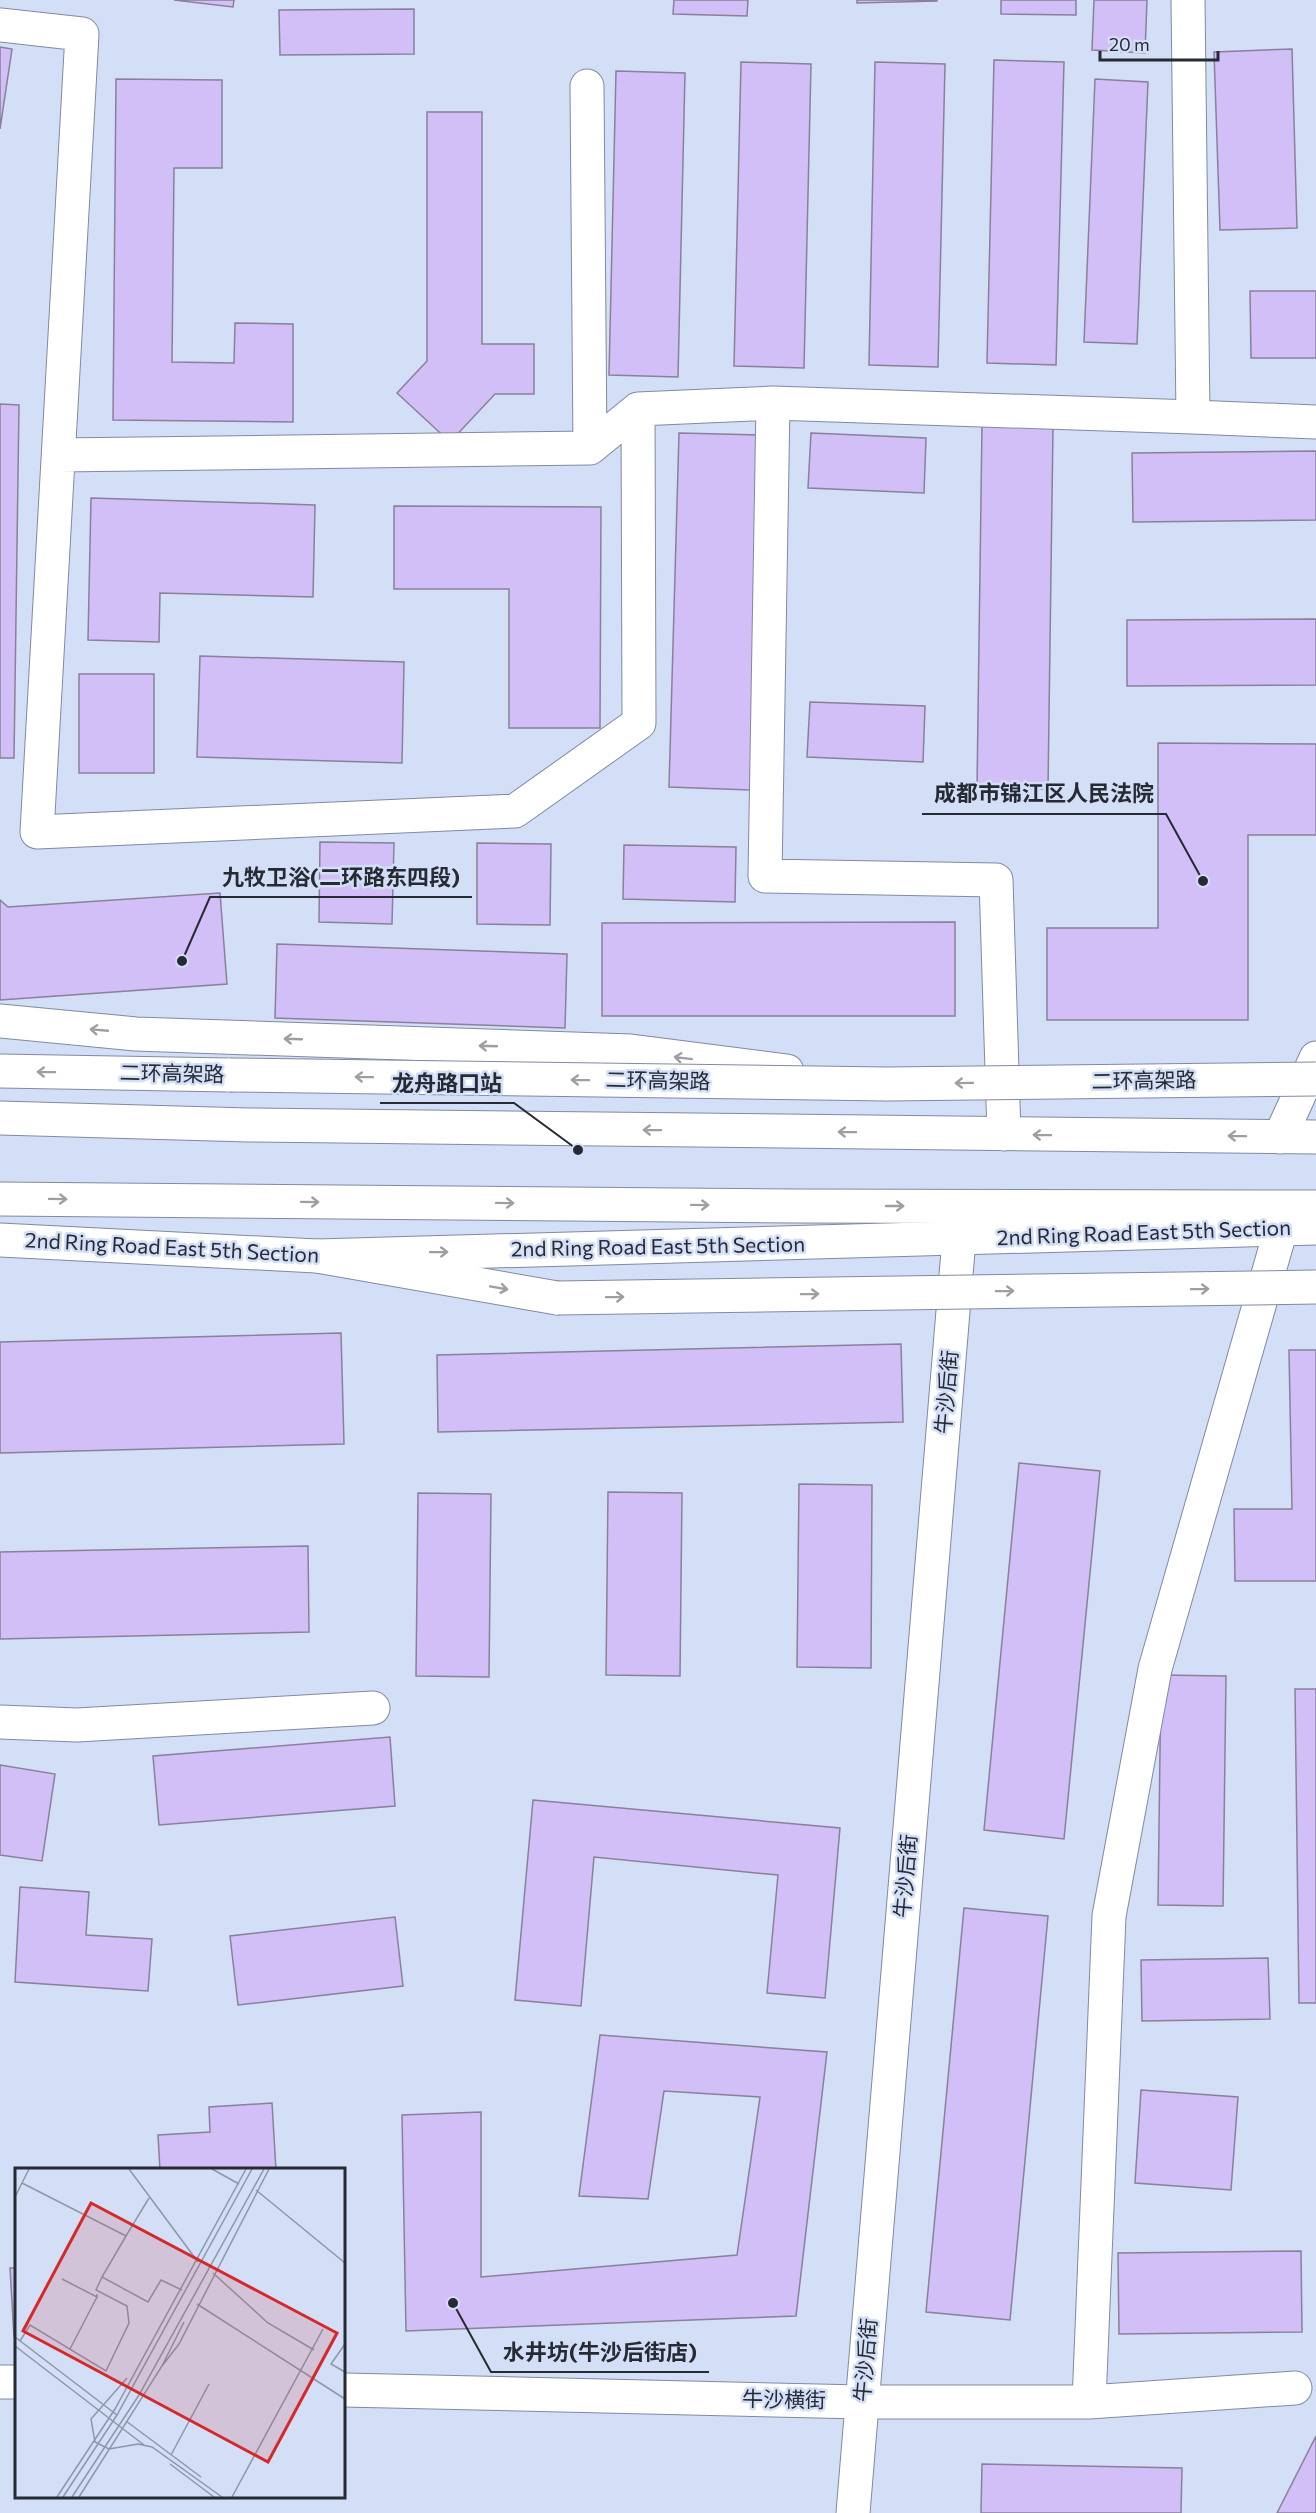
<svg xmlns="http://www.w3.org/2000/svg" width="1316" height="2513" font-family="Commissioner,'Noto Sans SC',sans-serif">
<rect width="100%" height="100%" fill="#d3def7"/>
<path fill="#d2bff7" stroke="#898198" stroke-width="1.5" d="M 174,0 L 234,0 L 233,7 Z
M 674,0 L 748,0 L 747,16 L 673,14 Z
M 857,0 L 937,0 L 937,1 L 857,3 Z
M 1001,0 L 1076,0 L 1076,15 L 1001,14 Z
M 1094,0 L 1147,0 L 1145,53 L 1092,50 Z
M 414,9 L 414,54 L 280,55 L 279,10 Z
M 0,47 L 12,49 L 0,129 Z
M 1292,49 L 1297,228 L 1220,230 L 1214,52 Z
M 994,60 L 1064,62 L 1056,365 L 987,363 Z
M 741,62 L 811,64 L 804,368 L 734,366 Z
M 875,62 L 945,64 L 938,367 L 869,365 Z
M 616,71 L 685,73 L 678,377 L 609,375 Z
M 116,79 L 222,80 L 222,168 L 174,168 L 172,362 L 234,363 L 235,323 L 293,324 L 293,422 L 113,420 Z
M 1095,79 L 1148,82 L 1137,344 L 1084,342 Z
M 427,112 L 482,112 L 482,344 L 534,344 L 534,394 L 495,394 L 450,442 L 397,393 L 427,361 Z
M 1250,291 L 1316,291 L 1316,358 L 1251,358 Z
M 0,404 L 19,405 L 14,758 L 0,758 Z
M 982,425 L 1053,427 L 1048,789 L 977,788 Z
M 679,433 L 760,435 L 750,790 L 669,787 Z
M 811,433 L 926,438 L 924,493 L 808,488 Z
M 1316,451 L 1316,520 L 1133,522 L 1132,453 Z
M 91,498 L 315,505 L 313,597 L 160,593 L 159,642 L 88,640 Z
M 394,506 L 601,507 L 600,728 L 509,728 L 509,589 L 394,589 Z
M 1316,619 L 1316,685 L 1127,686 L 1127,620 Z
M 200,656 L 404,662 L 402,763 L 197,757 Z
M 79,674 L 154,674 L 154,773 L 79,773 Z
M 810,702 L 925,706 L 923,762 L 807,757 Z
M 1158,743 L 1316,744 L 1316,835 L 1248,835 L 1248,1020 L 1047,1020 L 1047,928 L 1158,928 Z
M 320,842 L 394,843 L 392,924 L 319,922 Z
M 477,843 L 551,844 L 550,925 L 477,924 Z
M 624,845 L 736,847 L 735,902 L 623,899 Z
M 220,893 L 227,984 L 0,1000 L 0,900 L 8,907 Z
M 955,922 L 955,1016 L 602,1016 L 602,923 Z
M 277,944 L 567,954 L 565,1028 L 275,1018 Z
M 341,1333 L 344,1444 L 0,1453 L 0,1342 Z
M 901,1344 L 903,1422 L 438,1432 L 437,1355 Z
M 1289,1350 L 1316,1350 L 1316,1581 L 1235,1581 L 1234,1509 L 1292,1509 Z
M 1019,1463 L 1100,1471 L 1064,1839 L 984,1830 Z
M 799,1484 L 872,1485 L 871,1668 L 797,1667 Z
M 608,1492 L 682,1493 L 680,1676 L 606,1675 Z
M 418,1493 L 491,1494 L 489,1677 L 416,1676 Z
M 308,1546 L 309,1632 L 0,1639 L 0,1552 Z
M 1161,1675 L 1226,1676 L 1223,1906 L 1158,1905 Z
M 1295,1689 L 1316,1689 L 1316,2003 L 1299,2003 Z
M 390,1737 L 395,1806 L 159,1825 L 153,1756 Z
M 0,1765 L 55,1774 L 42,1861 L 0,1855 Z
M 533,1800 L 840,1828 L 825,1998 L 767,1993 L 778,1875 L 594,1857 L 581,2006 L 515,2000 Z
M 20,1887 L 89,1892 L 86,1935 L 152,1939 L 148,1991 L 15,1982 Z
M 964,1908 L 1048,1916 L 1010,2320 L 926,2312 Z
M 395,1917 L 403,1986 L 238,2005 L 230,1936 Z
M 1268,1958 L 1270,2019 L 1142,2021 L 1141,1960 Z
M 600,2035 L 827,2052 L 796,2316 L 406,2331 L 402,2115 L 481,2112 L 481,2277 L 737,2255 L 760,2097 L 664,2091 L 648,2199 L 579,2196 Z
M 1141,2090 L 1238,2097 L 1231,2190 L 1135,2183 Z
M 272,2103 L 276,2170 L 160,2170 L 158,2135 L 210,2132 L 209,2107 Z
M 1301,2251 L 1302,2332 L 1119,2334 L 1118,2253 Z
M 10,2268 L 16,2268 L 16,2337 L 14,2337 Z
M 1316,2436 L 1316,2513 L 1277,2513 Z
M 982,2464 L 1182,2468 L 1181,2513 L 981,2513 Z"/>
<g fill="none" stroke-linecap="round" stroke-linejoin="round">
<g stroke="#808aa1" stroke-width="35">
<path id="street" d="M 1188,0 L 1193,417 L 1316,422
M 0,25 L 82,34 L 37,832 L 515,811 L 639,723 L 638,409 L 773,403
M 587,86 L 590,448 L 638,409
M 59,455 L 590,448
M 1004,1134 L 996,880 L 765,876 L 773,403 L 1193,417
M 1280,1137 L 1316,1058
M 0,1722 L 77,1725 L 373,1708
M 0,2382 L 16,2382
M 344,2390 L 862,2402 L 1089,2402 L 1295,2388
M 1089,2402 L 1109,1916 L 1155,1669 L 1281,1229
M 853,2513 L 959,1239"/>
</g>
<g stroke="#808aa1" stroke-width="35">
<path id="secondary" d="M 0,1118 L 249,1125 L 1316,1137
M 0,1240 L 317,1256 L 1316,1228"/>
</g>
<g stroke="#808aa1" stroke-width="35">
<path id="highway" d="M 0,1021 L 136,1034 L 631,1051 L 787,1071
M 0,1071 L 230,1075
M 0,1199 L 795,1206 L 1316,1207
M 317,1256 L 557,1298"/>
</g>
<use href="#street" stroke="#fff" stroke-width="33"/>
<use href="#secondary" stroke="#fff" stroke-width="33"/>
<use href="#highway" stroke="#fff" stroke-width="33"/>
<g stroke="#808aa1" stroke-width="35" stroke-linecap="butt">
<path id="highway-bridge" d="M 230,1075 L 887,1084 L 1316,1079
M 557,1298 L 1316,1287"/>
</g>
<use href="#highway-bridge" stroke="#fff" stroke-width="33"/>
</g>
<defs><path id="oneway-shaft" d="M-6 0H5M1.5-3L5.5 0L1.5 3" fill="none" stroke-width="1.6" stroke-linecap="round" stroke-linejoin="round" transform="scale(1.5)"/></defs>
<g stroke="#9d9fa3">
<use href="#oneway-shaft" transform="translate(99 1030) rotate(-175)"/>
<use href="#oneway-shaft" transform="translate(293 1039) rotate(-178)"/>
<use href="#oneway-shaft" transform="translate(488 1046) rotate(-178)"/>
<use href="#oneway-shaft" transform="translate(683 1058) rotate(-173)"/>
<use href="#oneway-shaft" transform="translate(46 1072) rotate(-179)"/>
<use href="#oneway-shaft" transform="translate(364 1077) rotate(-179)"/>
<use href="#oneway-shaft" transform="translate(580 1080) rotate(-179)"/>
<use href="#oneway-shaft" transform="translate(964 1083) rotate(179)"/>
<use href="#oneway-shaft" transform="translate(652 1130) rotate(-179)"/>
<use href="#oneway-shaft" transform="translate(847 1132) rotate(-179)"/>
<use href="#oneway-shaft" transform="translate(1042 1135) rotate(-179)"/>
<use href="#oneway-shaft" transform="translate(1237 1136) rotate(-179)"/>
<use href="#oneway-shaft" transform="translate(58 1199) rotate(1)"/>
<use href="#oneway-shaft" transform="translate(310 1202) rotate(1)"/>
<use href="#oneway-shaft" transform="translate(505 1203) rotate(1)"/>
<use href="#oneway-shaft" transform="translate(700 1205) rotate(1)"/>
<use href="#oneway-shaft" transform="translate(895 1206)"/>
<use href="#oneway-shaft" transform="translate(439 1252) rotate(-1)"/>
<use href="#oneway-shaft" transform="translate(499 1288) rotate(10)"/>
<use href="#oneway-shaft" transform="translate(1200 1289) rotate(-1)"/>
<use href="#oneway-shaft" transform="translate(1005 1291) rotate(-1)"/>
<use href="#oneway-shaft" transform="translate(810 1294) rotate(-1)"/>
<use href="#oneway-shaft" transform="translate(615 1297) rotate(-1)"/>
</g>
<g text-anchor="middle" stroke-width="5" stroke-linejoin="round" paint-order="stroke">
<g font-size="21" fill="#262a33" stroke="#d3def7">
<text transform="translate(172 1074) rotate(1)" y="7">二环高架路</text>
<text transform="translate(658 1081) rotate(1)" y="7">二环高架路</text>
<text transform="translate(1144 1081) rotate(-1)" y="7">二环高架路</text>
<text transform="translate(1144 1233) rotate(-2)" y="7">2nd Ring Road East 5th Section</text>
<text transform="translate(658 1247) rotate(-1)" y="7">2nd Ring Road East 5th Section</text>
<text transform="translate(172 1248) rotate(3)" y="7">2nd Ring Road East 5th Section</text>
<text transform="translate(947 1392) rotate(-85)" y="7">牛沙后街</text>
<text transform="translate(906 1876) rotate(-85)" y="7">牛沙后街</text>
<text transform="translate(866 2360) rotate(-85)" y="7">牛沙后街</text>
<text transform="translate(784 2400) rotate(1)" y="7">牛沙横街</text>
</g>
</g>
<g transform="translate(15 2168)">
<rect width="330" height="330" fill="#d3def7"/>
<path fill="none" stroke="#8e96a9" stroke-width="1.5" d="M 114,1 L 183,94M 197,1 L 224,16M 7,15 L 111,68 L 134,30M 241,22 L 330,95M 0,29 L 14,1M 111,68 L 87,109 L 133,134 L 146,112 L 167,122M 198,105 L 253,155 L 299,182M 47,111 L 82,129 L 82,126M 182,136 L 330,231M 0,169 L 102,247M 5,173 L 15,157 L 91,203 L 114,155 L 112,138 L 81,122 L 87,109M 330,176 L 316,196 L 330,204M 0,178 L 129,277M 55,181 L 82,129M 147,198 L 164,176 L 254,1M 112,210 L 76,251 L 80,274 L 94,281 L 123,276 L 137,279 L 207,329M 111,253 L 186,309M 156,287 L 194,216M 155,296 L 199,329M 42,329 L 100,241 L 231,1M 48,329 L 102,247 L 237,1M 57,329 L 124,227 L 249,1M 64,329 L 147,198 L 169,154M 217,329 L 308,161"/>
<path fill="#d62828" fill-opacity="0.15" stroke="#d62828" stroke-width="3" d="M 76,35 L 322,165 L 253,294 L 8,163 Z"/>
<rect width="330" height="330" fill="none" stroke="#262a33" stroke-width="3"/>
</g>
<path fill="none" stroke="#262a33" stroke-width="2" d="M1203 881L1166 814H922M182 961L210 897H472M578 1150L514 1103H380M453 2303L491 2372H709"/>
<g fill="#262a33" stroke="#d3def7" stroke-width="2">
<circle cx="1203" cy="881" r="6"/>
<circle cx="182" cy="961" r="6"/>
<circle cx="578" cy="1150" r="6"/>
<circle cx="453" cy="2303" r="6"/>
</g>
<g font-size="22" text-anchor="middle" font-weight="bold" fill="#262a33" stroke="#d3def7" stroke-width="5" stroke-linejoin="round" paint-order="stroke">
<text x="1044" y="801">成都市锦江区人民法院</text>
<text x="341" y="885">九牧卫浴(二环路东四段)</text>
<text x="447" y="1091">龙舟路口站</text>
<text x="600" y="2360">水井坊(牛沙后街店)</text>
</g>
<path d="M1100 51v9h118v-9" fill="none" stroke="#262a33" stroke-width="3"/>
<text x="1109" y="51" font-size="18" fill="#262a33" stroke="#d3def7" stroke-width="4.5" paint-order="stroke">20 m</text>
</svg>
